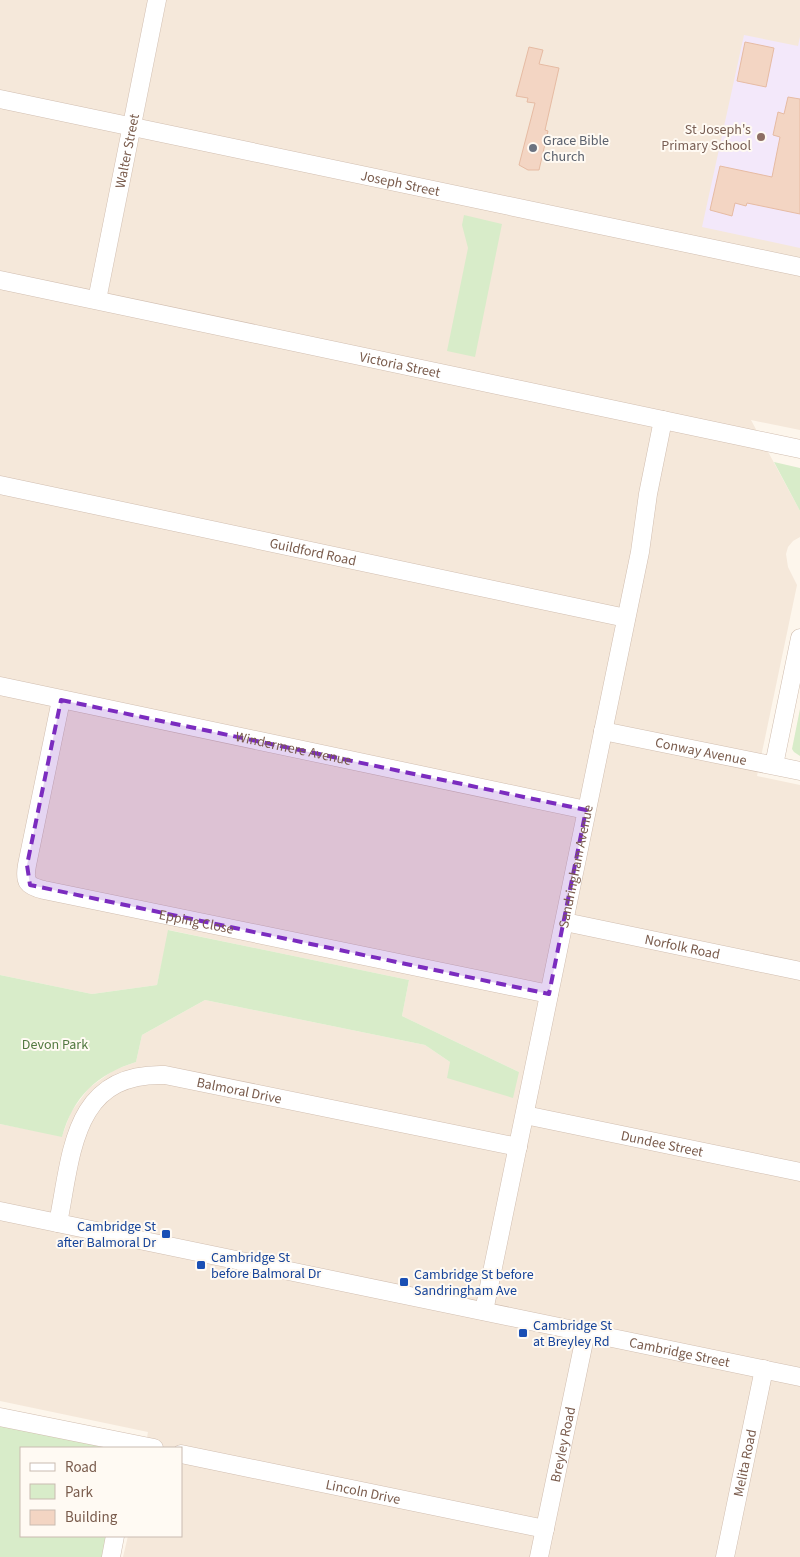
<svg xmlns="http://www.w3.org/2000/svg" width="800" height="1557" font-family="'Source Sans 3',sans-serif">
<rect width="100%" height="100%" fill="#fdf6ec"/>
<path fill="#f5e8da" d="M 0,0 L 800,0 L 800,430 L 751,420 L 800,511 L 800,537 L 793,541 L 788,547 L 786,554 L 788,567 L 797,585 L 757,776 L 800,785 L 800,1557 L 123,1557 L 128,1536 L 181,1536 L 181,1448 L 145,1448 L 148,1432 L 0,1401 L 0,1124 L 62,1136 L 71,1112 L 89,1088 L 114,1070 L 136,1062 L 142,1035 L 205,1000 L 425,1045 L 450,1062 L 519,1072 L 402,1016 L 409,980 L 169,930 L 157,985 L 92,994 L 0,975 Z"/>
<path fill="#f3e8fa" d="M 744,35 L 798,46 L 800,37 L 800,248 L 702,227 Z"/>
<path fill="#d8ecc9" d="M 464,215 L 502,224 L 475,357 L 447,351 L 468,248 L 462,225 Z
M 774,462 L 800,468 L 800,511 Z
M 800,709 L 800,756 L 794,752 L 792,749 Z
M 168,930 L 409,980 L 402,1016 L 519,1072 L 513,1098 L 447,1078 L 450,1062 L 425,1045 L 205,1000 L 142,1035 L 136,1062 C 97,1074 73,1097 62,1137 L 0,1124 L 0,975 L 92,994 L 157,985 Z
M 0,1424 L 118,1448 L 21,1448 L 21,1536 L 108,1536 L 104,1557 L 0,1557 Z"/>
<path fill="#f3d5c3" stroke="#e6bba3" d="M 745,42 L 774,48 L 766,87 L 737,81 Z
M 529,47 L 543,50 L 539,64 L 559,68 L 545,130 L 548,131 L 539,170 L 528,170 L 519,165 L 535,103 L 527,102 L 528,98 L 516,96 Z
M 788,97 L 800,99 L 800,214 L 747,203 L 746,206 L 735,203 L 732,216 L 710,210 L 720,166 L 772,177 L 780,137 L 773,135 L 778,112 L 784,114 Z"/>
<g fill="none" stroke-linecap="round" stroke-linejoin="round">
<g stroke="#d1beb0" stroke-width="19">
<g id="minor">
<path id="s1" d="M 0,99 L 800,267"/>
<path id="s2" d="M 0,280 L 800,449"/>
<path id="s3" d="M 97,300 L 157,0"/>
<path id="s4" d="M 0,485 L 626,618"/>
<path id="s5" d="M 0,686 L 586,810"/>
<path id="s6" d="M 61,700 L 27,865 C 24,882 27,886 44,890 L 549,994"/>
<path id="s7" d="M 603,731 L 800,771"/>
<path d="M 774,765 L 800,638"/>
<path id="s8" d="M 565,922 L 800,971"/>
<path id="s9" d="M 525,1115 L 800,1172"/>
<path id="s10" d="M 0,1211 L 800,1377"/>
<path id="s11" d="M 58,1223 C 72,1154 72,1072 165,1075 L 518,1147"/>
<path id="s12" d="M 484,1311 L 640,552 L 648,494 L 663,420"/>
<path d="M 0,1417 L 154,1448"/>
<path id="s13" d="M 181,1454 L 545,1529"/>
<path d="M 111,1557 L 115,1536"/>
<path id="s14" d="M 539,1557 L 586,1332"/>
<path id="s15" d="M 725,1557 L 764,1369"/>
</g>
</g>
<use href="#minor" stroke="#fff" stroke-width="18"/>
</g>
<path fill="#7b2cbf" fill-opacity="0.2" stroke="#7b2cbf" stroke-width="4" stroke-dasharray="10 6" stroke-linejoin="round" d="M 61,700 L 586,810 L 549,994 L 30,885 L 27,865 Z"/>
<circle fill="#8d6e63" stroke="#fffaf3" stroke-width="2" cx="761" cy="137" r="5"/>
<circle fill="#6b7280" stroke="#fffaf3" stroke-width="2" cx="533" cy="148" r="5"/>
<g fill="#1a4fb4" stroke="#fffaf3" stroke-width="2">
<rect x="161" y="1229" width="10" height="10" rx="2.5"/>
<rect x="196" y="1260" width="10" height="10" rx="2.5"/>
<rect x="399" y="1277" width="10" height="10" rx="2.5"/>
<rect x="518" y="1328" width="10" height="10" rx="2.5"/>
</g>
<g text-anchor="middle" stroke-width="4" stroke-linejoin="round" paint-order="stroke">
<g font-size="14" fill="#785e54" stroke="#fffaf3" text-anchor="end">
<text x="751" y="134">St Joseph's<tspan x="751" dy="16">Primary School</tspan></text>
</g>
<g font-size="14" fill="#5b616d" stroke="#fffaf3" text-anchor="start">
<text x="543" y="145">Grace Bible<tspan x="543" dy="16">Church</tspan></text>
</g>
<g font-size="14" fill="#7a5c4d" stroke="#fffaf3">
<text dy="5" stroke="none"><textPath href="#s3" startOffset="152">Walter Street</textPath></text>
<text dy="5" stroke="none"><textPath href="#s1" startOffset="409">Joseph Street</textPath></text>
<text dy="5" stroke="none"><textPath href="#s2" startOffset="409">Victoria Street</textPath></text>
<text dy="5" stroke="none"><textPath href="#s4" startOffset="320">Guildford Road</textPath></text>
<text dy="5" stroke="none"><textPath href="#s5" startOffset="300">Windermere Avenue</textPath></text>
<text dy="5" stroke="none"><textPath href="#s7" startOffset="100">Conway Avenue</textPath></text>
<text dy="5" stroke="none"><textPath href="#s12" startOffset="454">Sandringham Avenue</textPath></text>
<text dy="5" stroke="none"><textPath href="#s6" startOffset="360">Epping Close</textPath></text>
<text dy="5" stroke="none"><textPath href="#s8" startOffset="120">Norfolk Road</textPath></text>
<text dy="5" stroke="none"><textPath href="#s11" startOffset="282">Balmoral Drive</textPath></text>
<text dy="5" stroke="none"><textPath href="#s9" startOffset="140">Dundee Street</textPath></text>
<text dy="5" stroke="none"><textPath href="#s10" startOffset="694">Cambridge Street</textPath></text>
<text dy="5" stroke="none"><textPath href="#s14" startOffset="115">Breyley Road</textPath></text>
<text dy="5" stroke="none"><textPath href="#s15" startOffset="96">Melita Road</textPath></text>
<text dy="5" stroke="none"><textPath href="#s13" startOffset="186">Lincoln Drive</textPath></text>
</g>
<g font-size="14" fill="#537a41" stroke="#fffaf3">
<text x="55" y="1049">Devon Park</text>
</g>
<g font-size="14" fill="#164399" stroke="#fffaf3" text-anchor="start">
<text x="156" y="1231" text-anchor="end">Cambridge St<tspan x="156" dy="16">after Balmoral Dr</tspan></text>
<text x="211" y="1262">Cambridge St<tspan x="211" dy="16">before Balmoral Dr</tspan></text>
<text x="414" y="1279">Cambridge St before<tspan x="414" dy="16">Sandringham Ave</tspan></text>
<text x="533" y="1330">Cambridge St<tspan x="533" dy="16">at Breyley Rd</tspan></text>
</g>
</g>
<rect x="20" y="1447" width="162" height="90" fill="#fffaf3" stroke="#cabbb1"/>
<rect x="30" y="1463" width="25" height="8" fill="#ffffff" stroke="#cabbb1"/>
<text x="65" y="1472" font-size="15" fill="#7a5c4d">Road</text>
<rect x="30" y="1484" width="25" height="15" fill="#d8ecc9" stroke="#cabbb1"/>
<text x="65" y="1497" font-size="15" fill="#7a5c4d">Park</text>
<rect x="30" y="1510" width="25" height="15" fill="#f3d5c3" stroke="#cabbb1"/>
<text x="65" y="1522" font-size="15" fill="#7a5c4d">Building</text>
</svg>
